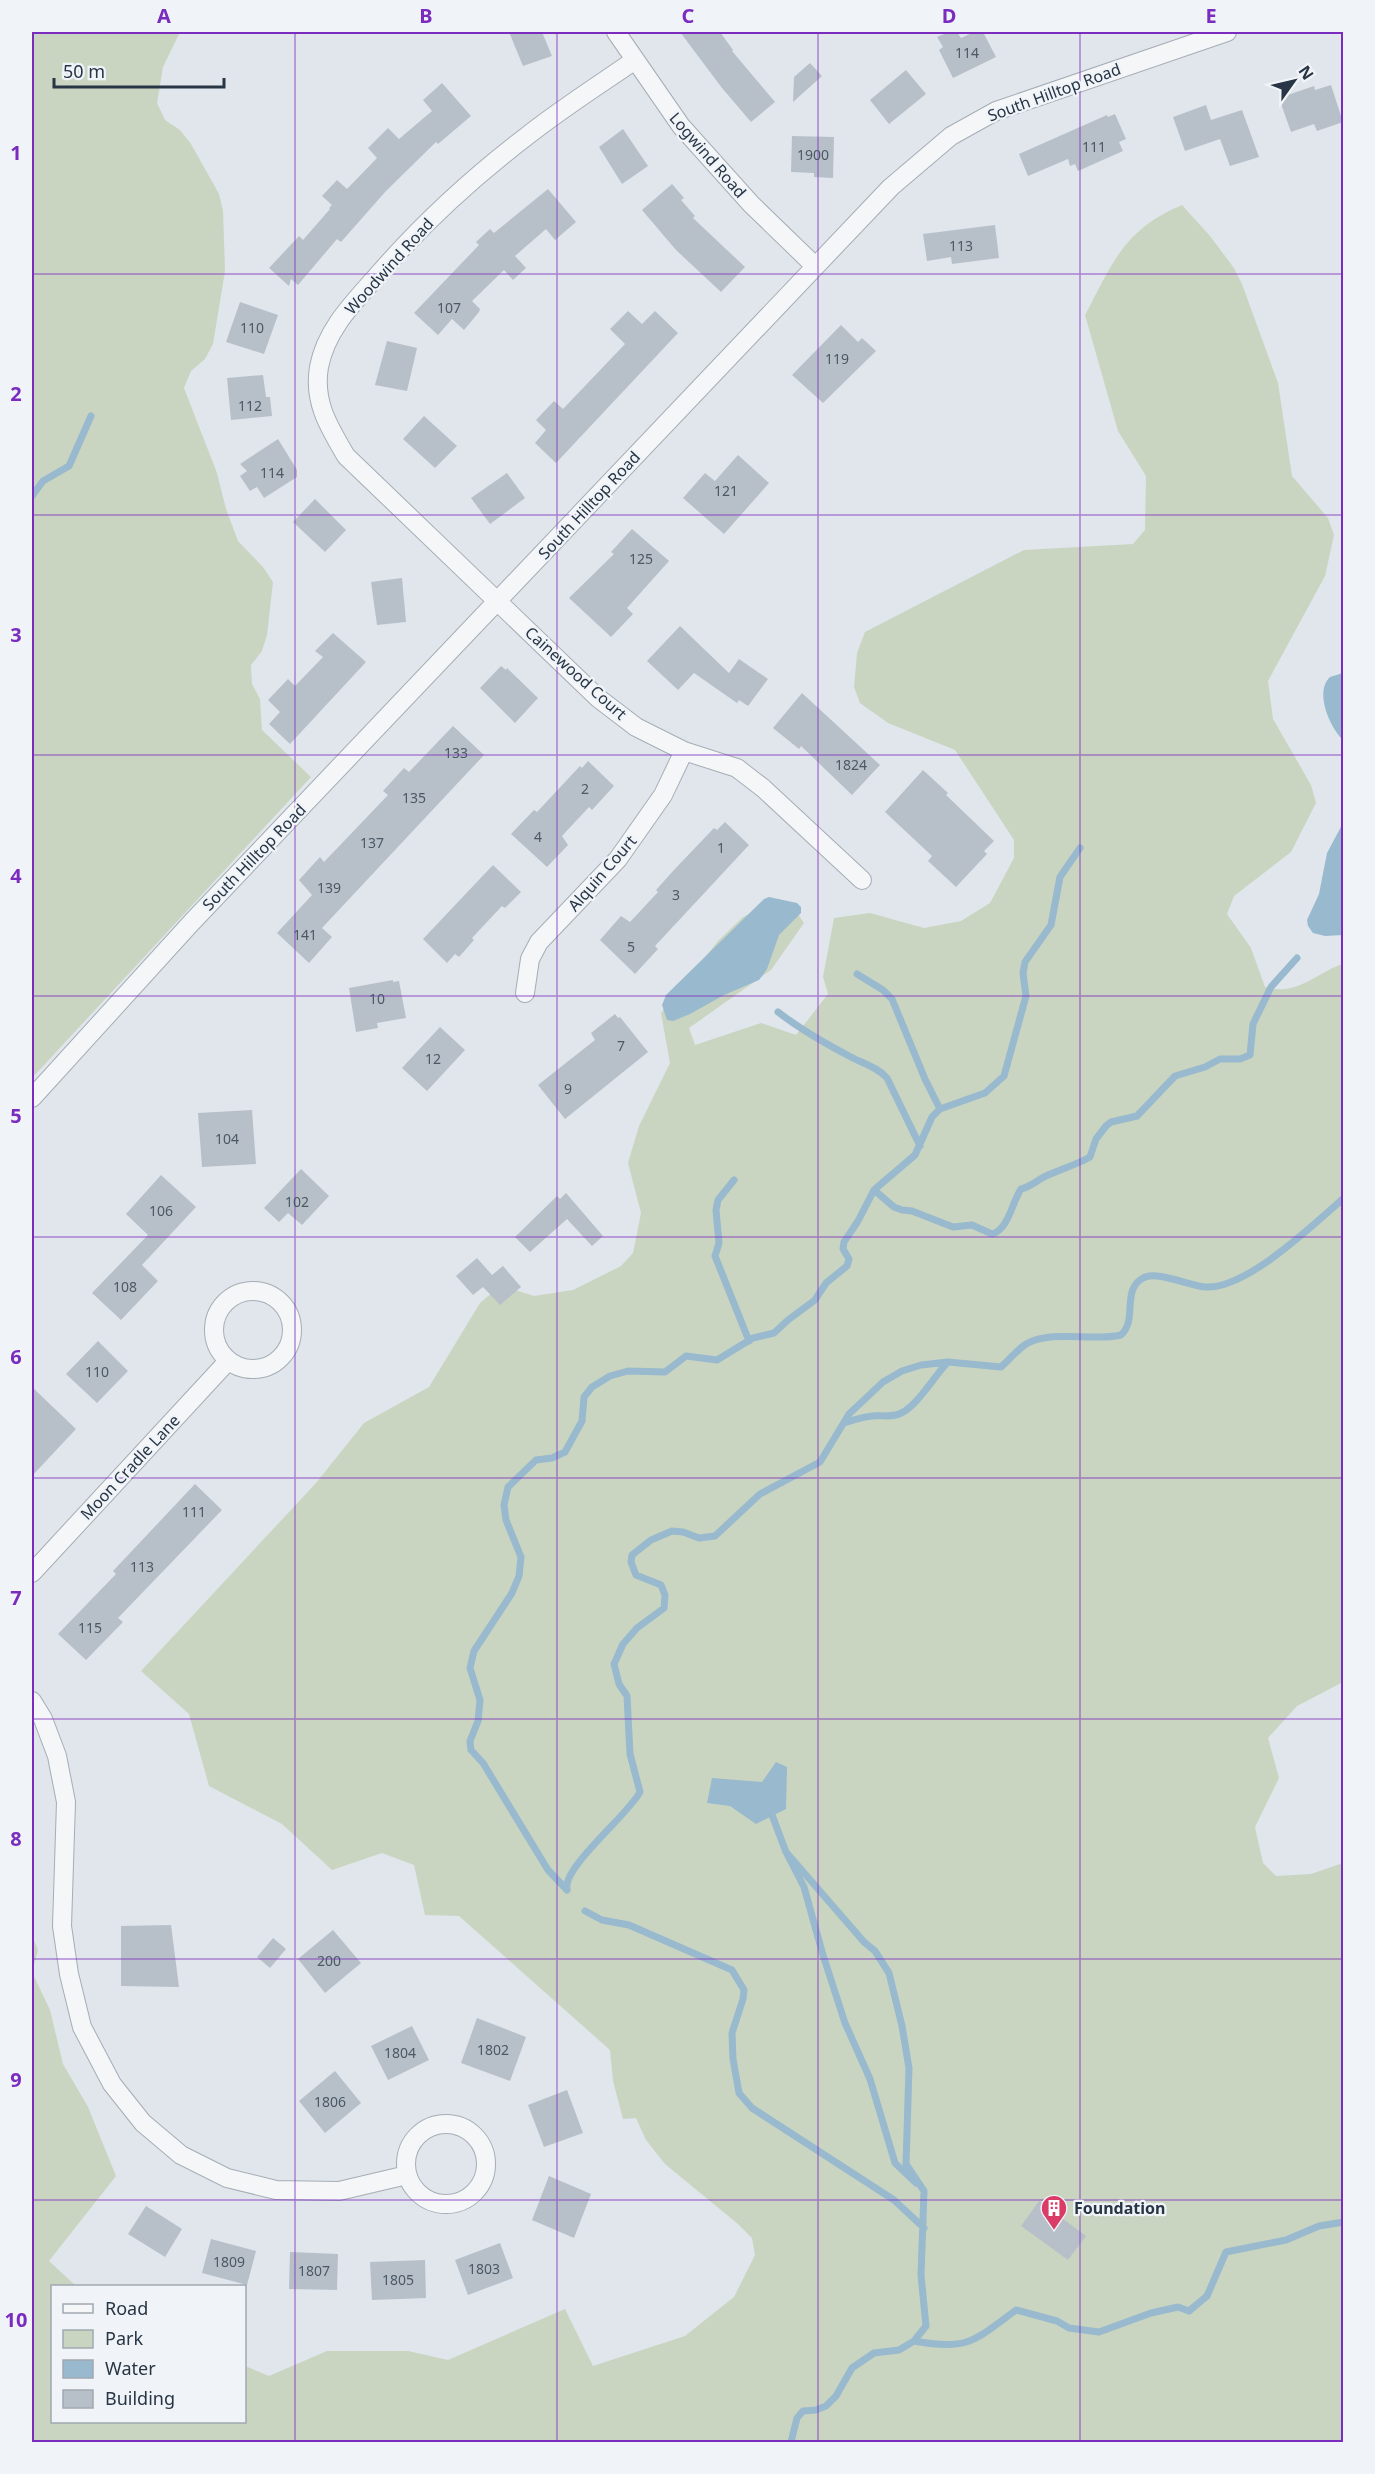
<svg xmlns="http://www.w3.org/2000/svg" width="1375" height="2474" font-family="'Noto Sans',sans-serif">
<rect width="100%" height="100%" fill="#e0e6eb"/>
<path fill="#c9d5c1" d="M 32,32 L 180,32 L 163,67 L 157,103 L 165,120 L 180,130 L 191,144 L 219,194 L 223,211 L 225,271 L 213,344 L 205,359 L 191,371 L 184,388 L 217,473 L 226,509 L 238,541 L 263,567 L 273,582 L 267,635 L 262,651 L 251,665 L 252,684 L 260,699 L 262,730 L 311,777 L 32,1078 Z
M 1182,205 L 1210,236 L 1234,268 L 1242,284 L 1278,383 L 1292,476 L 1328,518 L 1334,535 L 1325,576 L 1268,681 L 1273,719 L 1311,785 L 1316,803 L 1291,852 L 1234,896 L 1227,914 L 1251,948 L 1265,987 C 1271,988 1279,990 1285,989 C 1306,987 1323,970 1343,964 L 1343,1682 L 1297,1706 L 1268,1738 L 1279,1778 L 1255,1827 L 1263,1863 L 1276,1876 L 1311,1874 L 1343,1863 L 1343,2442 L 32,2442 L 32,1936 L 38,1950 L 32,1972 L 50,2010 L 63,2064 L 88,2107 L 116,2176 L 49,2261 L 76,2286 L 52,2286 L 52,2422 L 244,2422 L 245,2366 L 269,2376 L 327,2351 L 408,2351 L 448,2360 L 565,2309 L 593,2366 L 685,2336 L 734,2297 L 755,2255 L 752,2238 L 738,2224 L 665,2164 L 646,2140 L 636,2118 L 623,2119 L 613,2081 L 610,2050 L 459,1916 L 425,1915 L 414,1865 L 382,1853 L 332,1870 L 282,1824 L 209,1786 L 189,1714 L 141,1671 L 316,1483 L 364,1423 L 429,1387 L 480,1303 L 493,1292 L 512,1289 L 534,1296 L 573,1290 L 621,1266 L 633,1253 L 641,1213 L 628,1163 L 639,1126 L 670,1063 L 661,1013 L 718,941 L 743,917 L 777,900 L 794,908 L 804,923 L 771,970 L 689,1028 L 695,1045 L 761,1023 L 796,1035 L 828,994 L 823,977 L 834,918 L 870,913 L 924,928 L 961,921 L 990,903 L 1014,858 L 1014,840 L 955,750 L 888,723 L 860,703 L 854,687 L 857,653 L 865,632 L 1024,550 L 1133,544 L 1145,530 L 1146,476 L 1118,431 L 1085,315 C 1113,263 1123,230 1182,205 Z"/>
<path fill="#98b9ce" d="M 1343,673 L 1344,673 L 1343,740 C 1330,728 1314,692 1330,677 Z
M 1343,823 L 1343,935 L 1325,936 L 1313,933 L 1308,926 L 1307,920 L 1319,894 L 1327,853 Z
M 769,897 L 797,903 L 801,907 L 801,913 L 779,935 L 767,969 L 759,980 L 724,995 L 690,1014 L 673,1021 L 667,1020 L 662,1005 L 666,995 L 764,899 Z
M 776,1762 L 787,1767 L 786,1809 L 756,1824 L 730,1806 L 707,1803 L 712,1778 L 762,1782 Z"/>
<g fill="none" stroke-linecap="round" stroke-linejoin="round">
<path stroke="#98b9ce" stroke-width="7" d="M 32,496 L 43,481 L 69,466 L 91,416
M 857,974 L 883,990 L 892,999 L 925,1079 L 940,1109
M 778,1012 C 800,1029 826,1044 851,1057 C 864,1064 877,1067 887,1078 L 920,1146
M 734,1180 L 718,1200 L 716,1210 L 719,1243 L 715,1256 L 749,1341
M 874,1190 L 894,1207 L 902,1210 L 912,1211 L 953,1227 L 972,1225 L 992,1234 C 1009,1229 1012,1202 1021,1189 C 1032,1186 1037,1180 1046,1176 C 1061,1169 1076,1165 1090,1157 L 1096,1139 L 1106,1126 L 1111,1122 L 1137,1116 L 1175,1076 L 1205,1067 L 1220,1059 L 1240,1059 L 1250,1055 L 1253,1024 L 1271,987 L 1297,958
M 844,1423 C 853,1420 863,1417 872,1416 C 879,1415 888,1417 896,1415 C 915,1411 933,1377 948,1362
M 772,1815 L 786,1852 L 804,1887 L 823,1955 L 845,2023 L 870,2079 L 895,2163 L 916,2183
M 786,1852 L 864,1942 L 875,1951 L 889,1973 L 902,2026 L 909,2068 L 906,2164 L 924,2191 L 921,2275 L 926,2326 L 914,2341 L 899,2350 L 874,2353 L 852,2368 L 836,2396 L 826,2406 L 816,2410 L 803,2411 L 797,2418 L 791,2442
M 567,1889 C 562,1868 628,1815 640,1792 L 630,1754 L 627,1696 L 619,1684 L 614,1664 L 623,1644 L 637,1628 L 664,1608 L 665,1595 L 661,1585 L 636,1575 L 631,1562 L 632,1555 L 651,1540 L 672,1531 L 683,1532 L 699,1538 L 715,1536 L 760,1494 L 820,1462 L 849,1414 L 883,1382 L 902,1371 L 921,1365 L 948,1362 L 1001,1367 C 1009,1360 1017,1350 1026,1344 C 1054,1329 1091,1342 1121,1335 C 1138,1320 1121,1290 1143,1278 C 1156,1270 1190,1286 1206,1287 C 1247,1289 1314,1224 1344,1198
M 567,1890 L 548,1870 L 483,1763 L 471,1750 L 470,1741 L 478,1721 L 480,1700 L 470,1668 L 474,1651 L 512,1593 L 519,1576 L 521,1557 L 506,1520 L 504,1505 L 508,1487 L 536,1460 L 552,1458 L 565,1452 L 582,1421 L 584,1397 L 592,1387 L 610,1376 L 628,1371 L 665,1372 L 686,1356 L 717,1360 L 753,1338 L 774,1333 L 788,1320 L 815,1300 L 826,1283 L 847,1266 L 849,1259 L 843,1249 L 844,1242 L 858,1221 L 874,1190 L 915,1155 L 932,1117 L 940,1109 L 985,1093 L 1004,1076 L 1026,996 L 1023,973 L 1025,962 L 1051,925 L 1060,877 L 1080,848
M 585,1911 L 602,1920 L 629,1925 L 732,1970 L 744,1990 L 743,1999 L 732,2033 L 733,2059 L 739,2093 L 752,2108 L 894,2200 L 924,2228
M 914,2341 C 968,2351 974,2341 1016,2310 L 1057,2321 L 1069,2328 L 1099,2332 L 1151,2313 L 1178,2307 L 1189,2311 L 1207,2296 L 1226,2252 L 1286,2240 L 1319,2226 L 1344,2222"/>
</g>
<path fill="#b7c0c9" d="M 509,32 L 542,32 L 552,56 L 523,66 Z
M 680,32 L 720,32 L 733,50 L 732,51 L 775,102 L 751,122 L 722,88 Z
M 949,32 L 957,32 L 961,38 L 974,32 L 983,32 L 996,57 L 953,78 L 939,50 L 943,47 L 937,37 Z
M 810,63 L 822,76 L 793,102 L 794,77 Z
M 906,70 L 926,94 L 889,124 L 870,100 Z
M 442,83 L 471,116 L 438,144 L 436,142 L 386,191 L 341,242 L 337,239 L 298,285 L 291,279 L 289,286 L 269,268 L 299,236 L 303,240 L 330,209 L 329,208 L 332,205 L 322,196 L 337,180 L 347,189 L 377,158 L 368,148 L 388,128 L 399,139 L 432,111 L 423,100 Z
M 1331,85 L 1343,122 L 1317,131 L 1314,124 L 1291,132 L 1279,98 L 1314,86 L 1315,90 Z
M 1206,105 L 1211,120 L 1242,110 L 1259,157 L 1230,166 L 1220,139 L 1185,151 L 1173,117 Z
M 1115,114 L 1126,139 L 1119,142 L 1123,151 L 1078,171 L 1075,164 L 1070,166 L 1068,159 L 1028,176 L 1019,154 L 1107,115 L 1108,117 Z
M 623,129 L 648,166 L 622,184 L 599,147 Z
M 792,136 L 834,137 L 833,178 L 814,177 L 814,173 L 791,172 Z
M 672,184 L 684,198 L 681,200 L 695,216 L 693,218 L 745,267 L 721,292 L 676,250 L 642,210 Z
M 548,189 L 576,222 L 555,240 L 546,229 L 515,256 L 526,268 L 513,280 L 504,270 L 472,301 L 480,309 L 479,312 L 464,330 L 452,319 L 438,335 L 414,313 L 479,245 L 476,242 L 490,229 L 494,233 Z
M 995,225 L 999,258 L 952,264 L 951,257 L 927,261 L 923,234 Z
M 240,302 L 278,315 L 264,354 L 226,342 Z
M 628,311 L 642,324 L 655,311 L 678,333 L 556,463 L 535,443 L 546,430 L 536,420 L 554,401 L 563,409 L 625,344 L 610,329 Z
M 841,325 L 858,342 L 862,338 L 876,351 L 823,403 L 792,375 Z
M 387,341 L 417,348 L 407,391 L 375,385 Z
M 263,375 L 266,397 L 270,397 L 272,416 L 231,420 L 227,378 Z
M 424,416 L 457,446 L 435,468 L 403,439 Z
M 278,439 L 297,470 L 297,477 L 264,498 L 257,487 L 250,491 L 240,476 L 247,471 L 240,464 Z
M 738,455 L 769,483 L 724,534 L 683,498 L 705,473 L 715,481 Z
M 507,473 L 525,498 L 490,524 L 471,498 Z
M 315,499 L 346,530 L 325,552 L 293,522 Z
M 632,529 L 669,561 L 627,608 L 633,614 L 611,637 L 569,598 L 614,554 L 611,552 Z
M 402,578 L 406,622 L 377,625 L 371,582 Z
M 680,626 L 729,673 L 739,659 L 768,679 L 748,706 L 739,700 L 737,703 L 694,673 L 678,690 L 647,661 Z
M 333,633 L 366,662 L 290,744 L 269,724 L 280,712 L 268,700 L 288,679 L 295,686 L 323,657 L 315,651 Z
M 501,666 L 506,670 L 507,668 L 538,698 L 515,723 L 480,688 Z
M 802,693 L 880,765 L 852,795 L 801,746 L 799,749 L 773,728 Z
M 453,726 L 484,755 L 322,928 L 332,937 L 309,963 L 277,933 L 312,895 L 299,880 L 320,857 L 324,862 L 388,795 L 383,791 L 404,768 L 409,772 Z
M 588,761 L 614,786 L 592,810 L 589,807 L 562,836 L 568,845 L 547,867 L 511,834 L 534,810 L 537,812 L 580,766 L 582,768 Z
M 923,770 L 948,793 L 946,795 L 994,841 L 984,851 L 987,854 L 956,887 L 928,861 L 932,856 L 885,812 Z
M 725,822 L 749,845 L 655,946 L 658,949 L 635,974 L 600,940 L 621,916 L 630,922 L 658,892 L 656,890 L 673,871 L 714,828 L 717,830 Z
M 493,865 L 521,892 L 505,908 L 502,906 L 472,938 L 474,940 L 459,957 L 455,954 L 447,963 L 423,939 Z
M 393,980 L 393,982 L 399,981 L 406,1018 L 377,1023 L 378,1028 L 356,1032 L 349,988 Z
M 615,1014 L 618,1018 L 620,1017 L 648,1052 L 565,1119 L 538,1085 L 595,1040 L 591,1033 Z
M 440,1027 L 465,1050 L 427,1091 L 402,1068 Z
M 252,1110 L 256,1164 L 202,1167 L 198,1113 Z
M 301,1169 L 329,1196 L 302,1225 L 288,1213 L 279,1222 L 264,1208 Z
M 161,1175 L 196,1207 L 142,1265 L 158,1281 L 121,1320 L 92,1293 L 148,1235 L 126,1214 Z
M 566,1193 L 603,1236 L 592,1246 L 567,1219 L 530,1252 L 515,1237 L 557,1196 L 560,1199 Z
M 477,1258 L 492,1275 L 503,1266 L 521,1287 L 500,1305 L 483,1287 L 473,1295 L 456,1276 Z
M 98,1341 L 128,1371 L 97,1403 L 66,1374 Z
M 32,1387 L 76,1429 L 32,1476 Z
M 195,1484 L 222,1510 L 118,1618 L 123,1622 L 86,1660 L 58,1634 L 116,1574 L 113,1571 Z
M 171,1925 L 179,1987 L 121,1986 L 121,1926 Z
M 333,1930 L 361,1963 L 325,1993 L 298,1959 Z
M 273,1938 L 286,1949 L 270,1968 L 257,1957 Z
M 477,2018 L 526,2037 L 510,2081 L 461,2063 Z
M 412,2026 L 429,2060 L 388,2080 L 371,2046 Z
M 335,2071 L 361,2103 L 325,2133 L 299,2101 Z
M 567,2090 L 583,2133 L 544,2147 L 528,2105 Z
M 549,2176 L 591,2194 L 574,2238 L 532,2220 Z
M 1039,2201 L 1086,2236 L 1068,2260 L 1021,2226 Z
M 146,2206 L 182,2229 L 165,2257 L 128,2234 Z
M 211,2239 L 256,2251 L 247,2285 L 202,2273 Z
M 500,2243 L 513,2278 L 468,2295 L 455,2260 Z
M 290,2252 L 338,2254 L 337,2290 L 289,2289 Z
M 425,2260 L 426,2298 L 372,2300 L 370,2262 Z"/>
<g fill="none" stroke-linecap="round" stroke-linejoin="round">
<g stroke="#a5adb6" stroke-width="20">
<path id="minor" d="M 616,32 L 681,126 L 751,204 L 815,266
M 635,60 C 599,85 561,109 527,136 C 472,178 422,224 377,276 C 353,303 326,330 319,367 C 313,402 329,427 346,456 L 598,698 L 636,727 L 684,751 L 737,768 L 763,788 L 862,880
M 525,993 L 530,959 L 539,942 L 618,859 L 663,795 L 684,751
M 32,1098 L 192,922 L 891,187 L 951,136 L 996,111 L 1227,32
M214 1330a39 39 0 1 1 78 0a39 39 0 1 1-78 0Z
M 32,1573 L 228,1361
M 32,1701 L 43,1719 L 57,1756 L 66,1802 L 62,1926 L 69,1974 L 82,2027 L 112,2084 L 143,2123 L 181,2155 L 227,2178 L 276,2190 L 339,2191 L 407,2175
M406 2164a40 40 0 1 1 80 0a40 40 0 1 1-80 0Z"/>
</g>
<use href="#minor" stroke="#f4f6f8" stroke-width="18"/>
</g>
<path fill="none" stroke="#7b2cbf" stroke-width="1.5" stroke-opacity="0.55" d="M 295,32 L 295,2442M 557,32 L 557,2442M 818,32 L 818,2442M 1080,32 L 1080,2442M 32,274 L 1344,274M 32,515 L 1344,515M 32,755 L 1344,755M 32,996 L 1344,996M 32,1237 L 1344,1237M 32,1478 L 1344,1478M 32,1719 L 1344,1719M 32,1959 L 1344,1959M 32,2200 L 1344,2200"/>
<defs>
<g id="building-pin" transform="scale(1.35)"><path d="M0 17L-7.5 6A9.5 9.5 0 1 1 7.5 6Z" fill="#da3b67" stroke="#f0f4f8"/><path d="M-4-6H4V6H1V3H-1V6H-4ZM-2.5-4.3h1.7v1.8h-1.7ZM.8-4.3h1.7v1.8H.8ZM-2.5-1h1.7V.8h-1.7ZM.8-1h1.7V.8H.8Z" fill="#fff"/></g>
</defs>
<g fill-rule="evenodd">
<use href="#building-pin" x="1054" y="2208"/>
</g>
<g text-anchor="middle" stroke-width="4.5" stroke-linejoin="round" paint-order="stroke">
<g font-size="14" fill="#4b5865">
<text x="967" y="58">114</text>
<text x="1094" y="152">111</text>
<text x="813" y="160">1900</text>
<text x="961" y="251">113</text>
<text x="449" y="313">107</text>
<text x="252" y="333">110</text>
<text x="837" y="364">119</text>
<text x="250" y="411">112</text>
<text x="272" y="478">114</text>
<text x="726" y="496">121</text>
<text x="641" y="564">125</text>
<text x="456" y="758">133</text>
<text x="851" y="770">1824</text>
<text x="585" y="794">2</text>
<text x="414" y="803">135</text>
<text x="538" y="842">4</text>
<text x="372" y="848">137</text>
<text x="721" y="853">1</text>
<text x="329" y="893">139</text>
<text x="676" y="900">3</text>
<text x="305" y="940">141</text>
<text x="631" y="952">5</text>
<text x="377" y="1004">10</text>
<text x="621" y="1051">7</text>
<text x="433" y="1064">12</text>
<text x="568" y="1094">9</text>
<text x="227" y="1144">104</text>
<text x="297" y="1207">102</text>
<text x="161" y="1216">106</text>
<text x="125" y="1292">108</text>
<text x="97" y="1377">110</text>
<text x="194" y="1517">111</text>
<text x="142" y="1572">113</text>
<text x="90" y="1633">115</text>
<text x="329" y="1966">200</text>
<text x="493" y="2055">1802</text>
<text x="400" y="2058">1804</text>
<text x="330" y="2107">1806</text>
<text x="229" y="2267">1809</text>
<text x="484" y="2274">1803</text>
<text x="314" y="2276">1807</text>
<text x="398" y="2285">1805</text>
</g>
<g font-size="16" fill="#273544" stroke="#f0f4f8">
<text transform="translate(1054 92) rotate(-20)" y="6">South Hilltop Road</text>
<text transform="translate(708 155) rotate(49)" y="6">Logwind Road</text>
<text transform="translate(389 266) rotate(-48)" y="6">Woodwind Road</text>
<text transform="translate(589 505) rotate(-47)" y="6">South Hilltop Road</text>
<text transform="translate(576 673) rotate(42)" y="6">Cainewood Court</text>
<text transform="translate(254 857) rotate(-46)" y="6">South Hilltop Road</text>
<text transform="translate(602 873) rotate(-49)" y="6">Alquin Court</text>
<text transform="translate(130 1467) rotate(-47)" y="6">Moon Cradle Lane</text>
</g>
<g font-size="16" font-weight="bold" fill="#273544" stroke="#f0f4f8" text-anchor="start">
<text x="1074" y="2214">Foundation</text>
</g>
</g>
<rect width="1375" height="2474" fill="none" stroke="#f0f4f8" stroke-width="66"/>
<rect x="51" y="2285" width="195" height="138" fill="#f0f4f8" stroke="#a0a8b0" stroke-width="1.5"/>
<rect x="63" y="2304" width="30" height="9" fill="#f4f6f8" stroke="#a0a8b0" stroke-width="1.5"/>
<text x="105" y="2315" font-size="18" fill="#273544">Road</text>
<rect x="63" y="2330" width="30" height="18" fill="#c9d5c1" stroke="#a0a8b0" stroke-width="1.5"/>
<text x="105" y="2345" font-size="18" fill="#273544">Park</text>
<rect x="63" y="2360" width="30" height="18" fill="#98b9ce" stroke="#a0a8b0" stroke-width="1.5"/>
<text x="105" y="2375" font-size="18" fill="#273544">Water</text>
<rect x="63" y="2390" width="30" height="18" fill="#b7c0c9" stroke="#a0a8b0" stroke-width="1.5"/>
<text x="105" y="2405" font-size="18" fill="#273544">Building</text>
<g transform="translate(1294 81) rotate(56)" stroke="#f0f4f8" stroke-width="4.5" paint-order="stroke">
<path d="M0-4.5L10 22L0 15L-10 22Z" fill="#273544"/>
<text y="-9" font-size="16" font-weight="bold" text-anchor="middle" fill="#273544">N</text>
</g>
<path d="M54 78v9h170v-9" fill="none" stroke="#273544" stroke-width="3"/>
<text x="63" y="78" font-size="18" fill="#273544" stroke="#f0f4f8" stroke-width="4.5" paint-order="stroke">50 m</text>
<rect x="33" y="33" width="1309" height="2408" fill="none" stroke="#7b2cbf" stroke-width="2"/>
<g font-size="20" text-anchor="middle" font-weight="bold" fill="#7b2cbf">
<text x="164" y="23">A</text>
<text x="426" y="23">B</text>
<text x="688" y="23">C</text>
<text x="949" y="23">D</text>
<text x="1211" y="23">E</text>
<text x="16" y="160">1</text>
<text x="16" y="401">2</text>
<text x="16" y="642">3</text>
<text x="16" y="883">4</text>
<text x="16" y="1123">5</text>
<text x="16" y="1364">6</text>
<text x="16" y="1605">7</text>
<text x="16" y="1846">8</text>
<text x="16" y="2087">9</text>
<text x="16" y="2327">10</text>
</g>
</svg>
